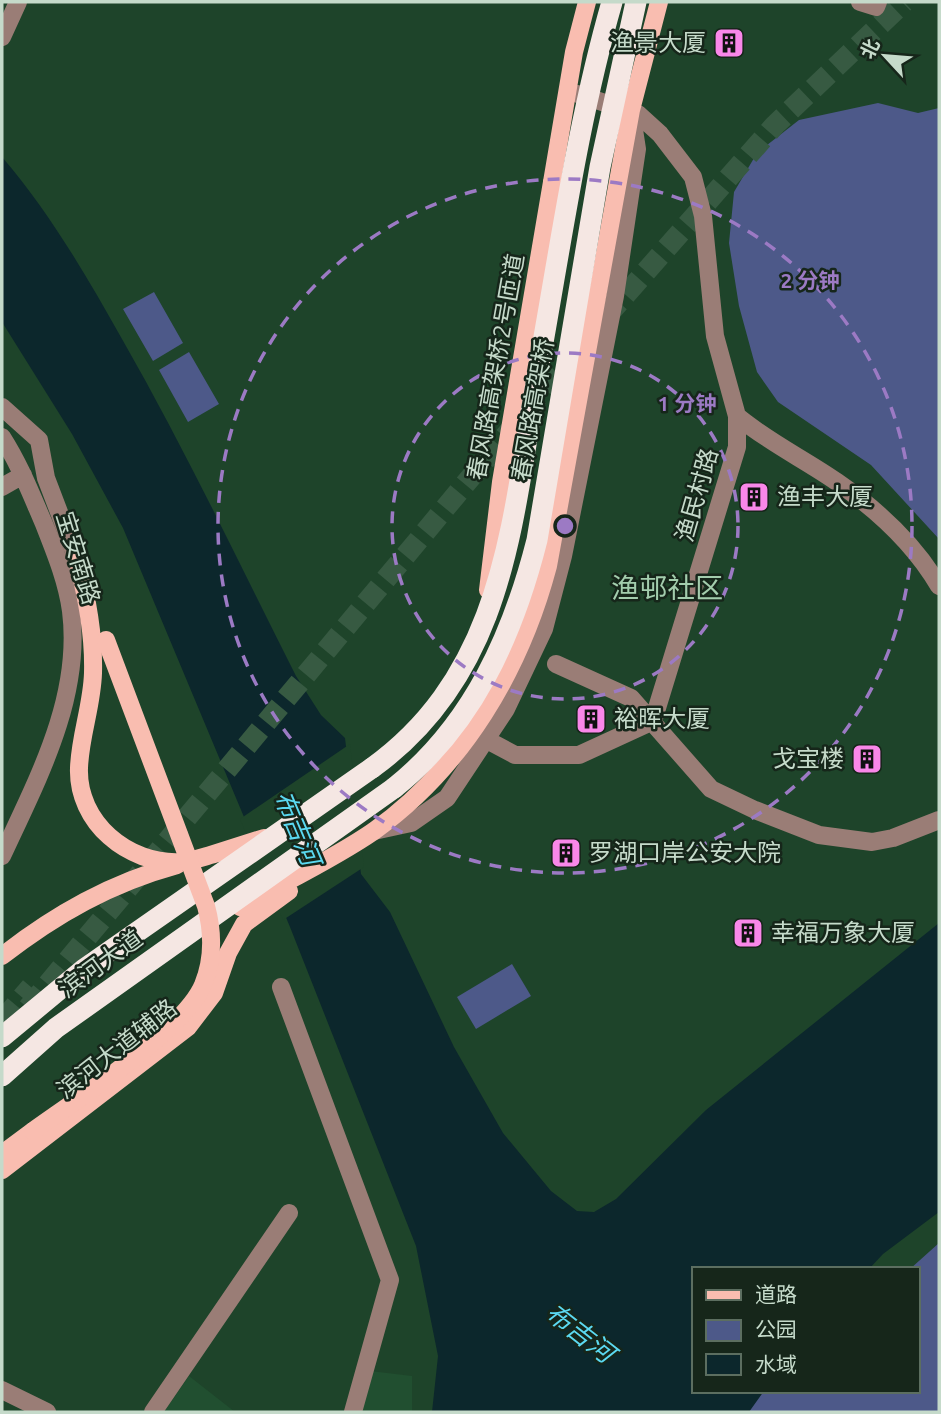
<svg xmlns="http://www.w3.org/2000/svg" width="941" height="1414" font-family="Ubuntu,'Noto Sans SC',sans-serif">
<rect width="100%" height="100%" fill="#1e442a"/>
<path fill="#214f30" d="M 370,1371 L 412,1376 L 412,1412 L 359,1412 Z
M 189,1376 L 235,1412 L 164,1412 Z"/>
<path fill="#4d5989" d="M 878,103 L 918,113 L 939,108 L 939,539 L 871,465 L 778,402 L 757,372 L 739,306 L 729,243 L 734,192 L 757,153 L 799,120 Z
M 154,292 L 183,343 L 153,361 L 123,309 Z
M 189,352 L 219,404 L 188,422 L 159,370 Z
M 512,964 L 531,996 L 476,1029 L 457,997 Z
M 939,1243 L 939,1412 L 727,1412 L 743,1391 L 918,1391 L 918,1269 L 910,1269 Z"/>
<path fill="#0c272c" d="M 2,157 C 50,213 86,275 122,339 C 185,449 239,563 296,676 L 321,715 L 345,738 L 361,874 L 390,912 L 454,1047 L 503,1133 L 551,1191 L 577,1211 L 594,1212 L 616,1199 L 706,1110 L 939,923 L 939,1212 L 883,1254 L 869,1269 L 694,1269 L 694,1391 L 764,1391 L 749,1412 L 432,1412 L 438,1356 L 416,1246 L 290,927 L 123,528 L 72,434 L 2,322 Z"/>
<path fill="#1e442a" d="M 350,744 L 364,867 L 283,920 L 240,819 Z"/>
<g fill="none" stroke-linecap="round" stroke-linejoin="round">
<path stroke="#375a42" stroke-width="21" stroke-dasharray="21 10" stroke-linecap="butt" d="M 605,318 L 775,125 L 904,2
M 28,1008 L 572,356
M 2,1021 L 31,987"/>
<path stroke="#9a7d76" stroke-width="18" d="M 860,2 L 876,7 L 878,2
M 2,37 L 18,2
M 2,407 L 39,440 L 46,478 L 78,562
M 737,416 C 768,442 804,459 837,482 C 876,509 915,545 939,586
M 2,437 C 20,465 31,494 44,524 C 55,552 67,581 71,611 C 82,698 37,780 2,856
M 2,487 L 23,475
M 556,664 L 631,698 L 711,789 L 755,810 L 819,835 L 872,842 L 893,838 L 939,820
M 487,740 L 515,755 L 579,755 L 653,721 L 737,447 L 737,416 L 715,336 L 703,216 L 693,177 L 660,134 L 638,114 L 578,94
M 374,831 L 411,823 L 447,798 L 506,709 L 544,629 L 563,556 L 615,296 L 637,149 L 631,110
M 281,987 L 390,1280 L 353,1412
M 2,1390 L 47,1412
M 153,1412 L 289,1213"/>
<path stroke="#f9bdb0" stroke-width="18" d="M 552,182 L 574,52 L 587,2
M 78,562 C 87,599 94,635 93,673 C 92,706 80,736 79,768 C 77,822 128,865 181,862 C 193,861 206,856 218,853
M 207,856 L 264,838
M 240,907 C 284,882 332,860 374,831 C 463,767 520,671 548,566 L 631,110 L 659,2
M 2,956 C 56,914 111,883 177,865
M 2,1154 L 33,1131
M 2,1170 L 188,1027 L 214,993 L 228,953 L 244,924 L 289,891"/>
<path stroke="#f5e7e3" stroke-width="21" d="M 2,1037 L 84,969 L 372,768
M 2,1076 L 56,1028 L 394,788"/>
<path stroke="#f9bdb0" stroke-width="18" d="M 488,590 L 501,482 L 552,182
M 33,1131 C 76,1100 184,1030 203,985 C 214,958 213,932 206,906 L 106,640"/>
<path stroke="#f5e7e3" stroke-width="21" d="M 372,768 C 508,670 512,515 539,365 C 561,244 578,120 612,2
M 394,788 C 473,725 513,635 537,540 L 600,167 L 636,2"/>
</g>
<g fill="none" stroke="#9c7ac4" stroke-width="3.5" stroke-dasharray="12 9">
<circle cx="565" cy="526" r="173"/>
<circle cx="565" cy="526" r="347"/>
</g>
<defs>
<g id="building-square" transform="scale(1.575)"><rect x="-9" y="-9" width="18" height="18" rx="4" fill="#f987e9" stroke="#16261a"/><path d="M-4-6H4V6H1V3H-1V6H-4ZM-2.5-4.3h1.7v1.8h-1.7ZM.8-4.3h1.7v1.8H.8ZM-2.5-1h1.7V.8h-1.7ZM.8-1h1.7V.8H.8Z" fill="#111"/></g>
</defs>
<g fill-rule="evenodd">
<use href="#building-square" x="729" y="43"/>
<use href="#building-square" x="754" y="497"/>
<use href="#building-square" x="591" y="719"/>
<use href="#building-square" x="867" y="759"/>
<use href="#building-square" x="566" y="853"/>
<use href="#building-square" x="748" y="933"/>
</g>
<g text-anchor="middle" stroke-width="5" stroke-linejoin="round" paint-order="stroke">
<g font-size="24" fill="#c5daca" stroke="#16261a" text-anchor="start">
<text x="706" y="51" text-anchor="end">渔景大厦</text>
<text x="777" y="505">渔丰大厦</text>
<text x="614" y="727">裕晖大厦</text>
<text x="844" y="767" text-anchor="end">戈宝楼</text>
<text x="589" y="861">罗湖口岸公安大院</text>
<text x="771" y="941">幸福万象大厦</text>
</g>
<g font-size="24" fill="#c5daca" stroke="#16261a">
<text transform="translate(496 367) rotate(-80)" y="8">春风路高架桥2号匝道</text>
<text transform="translate(533 410) rotate(-80)" y="8">春风路高架桥</text>
<text transform="translate(697 495) rotate(-74)" y="8">渔民村路</text>
<text transform="translate(78 558) rotate(73)" y="8">宝安南路</text>
<text transform="translate(101 964) rotate(-36)" y="8">滨河大道</text>
<text transform="translate(117 1049) rotate(-38)" y="8">滨河大道辅路</text>
</g>
<g font-size="26" font-style="italic" fill="#5bd9f1" stroke="#16261a">
<text transform="translate(297 828) rotate(67)" y="9">布吉河</text>
<text transform="translate(580 1333) rotate(38)" y="9">布吉河</text>
</g>
<g font-size="28" fill="#a3cdad" stroke="#16261a">
<text x="667" y="598">渔邨社区</text>
</g>
</g>
<circle cx="565" cy="526" r="10" fill="#9c7ac4" stroke="#16261a" stroke-width="3.5"/>
<g font-size="21" text-anchor="middle" font-weight="bold" fill="#9c7ac4" stroke="#16261a" stroke-width="5" stroke-linejoin="round" paint-order="stroke">
<text x="810" y="288">2 分钟</text>
<text x="687" y="411">1 分钟</text>
</g>
<rect width="941" height="1414" fill="none" stroke="#c5daca" stroke-width="7"/>
<rect x="692" y="1267" width="228" height="126" fill="#16261a" stroke="#5c6e60" stroke-width="2"/>
<rect x="706" y="1290" width="35" height="10" fill="#f9bdb0" stroke="#5c6e60" stroke-width="2"/>
<text x="755" y="1302" font-size="21" fill="#c5daca">道路</text>
<rect x="706" y="1320" width="35" height="21" fill="#4d5989" stroke="#5c6e60" stroke-width="2"/>
<text x="755" y="1337" font-size="21" fill="#c5daca">公园</text>
<rect x="706" y="1354" width="35" height="21" fill="#0c272c" stroke="#5c6e60" stroke-width="2"/>
<text x="755" y="1372" font-size="21" fill="#c5daca">水域</text>
<g transform="translate(885 56) rotate(296)" stroke="#16261a" stroke-width="5" paint-order="stroke">
<path d="M0-5L12 26L0 18L-12 26Z" fill="#c5daca"/>
<text y="-10" font-size="19" font-weight="bold" text-anchor="middle" fill="#c5daca">北</text>
</g>
</svg>
